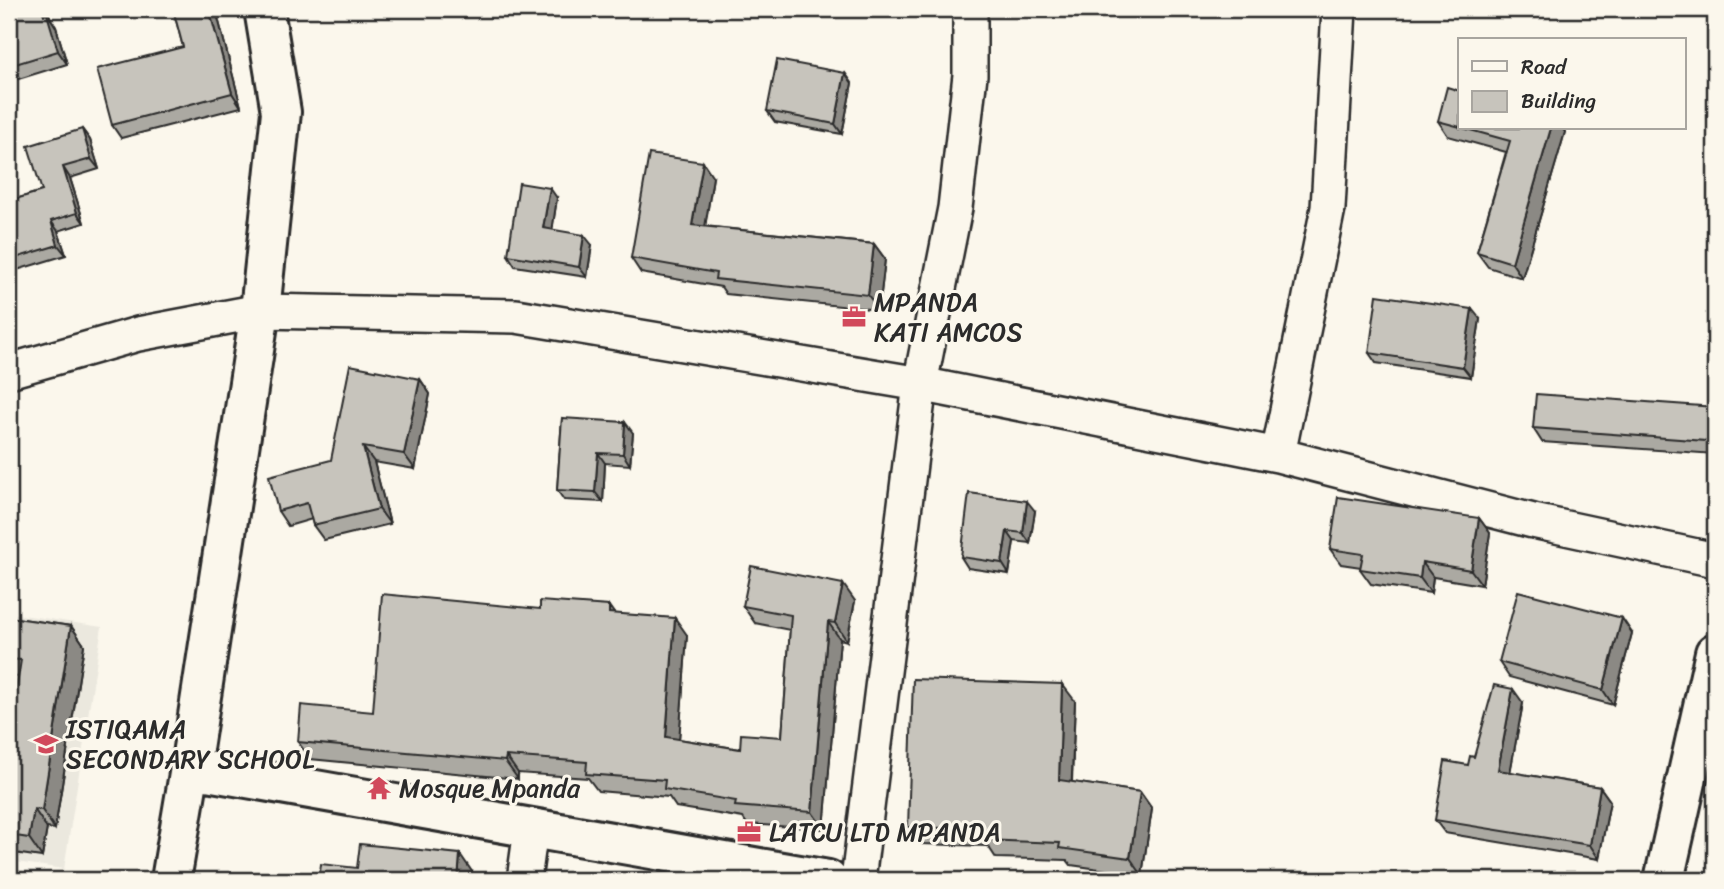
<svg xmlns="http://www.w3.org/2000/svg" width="1724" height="889" font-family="Sriracha,sans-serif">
<rect width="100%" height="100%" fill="#fbf7ec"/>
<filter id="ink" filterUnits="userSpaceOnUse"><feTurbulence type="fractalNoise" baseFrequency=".0143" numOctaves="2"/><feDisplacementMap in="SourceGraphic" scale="14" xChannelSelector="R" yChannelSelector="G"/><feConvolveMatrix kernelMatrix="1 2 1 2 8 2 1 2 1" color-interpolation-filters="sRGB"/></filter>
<g filter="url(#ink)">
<path fill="#ebe8de" d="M 9,613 L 102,627 L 64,869 L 9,861 Z"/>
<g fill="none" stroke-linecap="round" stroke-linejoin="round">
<g stroke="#2b2b2b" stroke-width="38">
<path id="street" d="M 9,371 L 138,334 L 260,311 L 516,316 L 920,384 L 1278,455 L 1533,521 L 1715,560
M 1278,455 L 1328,208 L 1339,9
M 524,880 L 531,829
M 858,880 L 920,384 L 955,208 L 970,75 L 970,9"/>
</g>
<g stroke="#2b2b2b" stroke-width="44">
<path id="secondary" d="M 190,768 L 828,880
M 171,880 L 190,768 L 260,311 L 281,112 L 264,9
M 1664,880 L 1715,653"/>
</g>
<use href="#street" stroke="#fbf7ec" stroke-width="33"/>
<use href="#secondary" stroke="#fbf7ec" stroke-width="38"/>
</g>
<path fill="#aba9a2" stroke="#2b2b2b" stroke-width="2" d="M 9,9 L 47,9 L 51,19 L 56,27 L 67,64 L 9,82 Z
M 173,9 L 219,9 L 221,17 L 218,18 L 241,107 L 121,138 L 112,125 L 183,47 Z
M 845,73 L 852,83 L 842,134 L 775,122 L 767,111 Z
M 1460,91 L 1460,128 L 1562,128 L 1565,132 L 1522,278 L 1488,267 L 1477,252 L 1506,152 L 1448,136 L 1438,121 Z
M 82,129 L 90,140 L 99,169 L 70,178 L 84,223 L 58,231 L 66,255 L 10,272 L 9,270 L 9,201 L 42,191 Z
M 713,177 L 705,226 L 874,244 L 885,259 L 879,310 L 726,294 L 721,287 L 641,273 L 631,258 Z
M 557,198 L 552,230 L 592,245 L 587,277 L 515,266 L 508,255 Z
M 1480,319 L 1471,377 L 1376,363 L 1369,353 Z
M 420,379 L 430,394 L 415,469 L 374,462 L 390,524 L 324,540 L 313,525 L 312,519 L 288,526 L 278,511 Z
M 1715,407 L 1715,454 L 1542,442 L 1533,428 Z
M 562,418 L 633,433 L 630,465 L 605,463 L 603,502 L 564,500 L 557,490 Z
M 1035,511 L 1030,543 L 1014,541 L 1009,574 L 968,568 L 961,557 Z
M 1479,518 L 1490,533 L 1482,585 L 1433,577 L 1431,593 L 1371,584 L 1360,569 L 1361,567 L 1341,564 L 1330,549 Z
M 855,601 L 847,641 L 840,639 L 824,829 L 747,824 L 743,818 L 676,807 L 669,797 L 598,791 L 588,778 L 518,773 L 518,779 L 310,759 L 298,742 L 373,712 L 540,609 L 615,614 L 687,635 L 679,739 L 740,749 L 782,737 L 790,630 L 755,623 L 743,606 Z
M 9,617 L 71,626 L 84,645 L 55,829 L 47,828 L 42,857 L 14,853 L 9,846 L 9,736 L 18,677 L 9,675 Z
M 1632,633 L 1613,705 L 1509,677 L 1499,662 Z
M 1075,701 L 1072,782 L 1140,792 L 1152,809 L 1142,875 L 1071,865 L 1067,860 L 996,858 L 988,846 L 920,844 L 908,827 Z
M 1523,703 L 1510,772 L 1600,787 L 1610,801 L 1599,859 L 1445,833 L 1435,820 L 1474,757 Z"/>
<path fill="#8b8984" stroke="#2b2b2b" stroke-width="2" d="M 42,9 L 47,9 L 51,19 L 56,27 L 67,64 L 58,51 Z
M 209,9 L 211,9 L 218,18 L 241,107 L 232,93 Z
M 845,73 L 852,83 L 842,134 L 835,124 Z
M 1551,128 L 1562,128 L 1565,132 L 1522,278 L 1512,263 Z
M 82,129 L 90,140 L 99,169 L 91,159 Z
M 703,162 L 713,177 L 703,240 L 692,225 Z
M 63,167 L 70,178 L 84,223 L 77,213 Z
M 550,188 L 557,198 L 551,239 L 543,228 Z
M 51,221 L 58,231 L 66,255 L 58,245 Z
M 584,235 L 592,245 L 587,277 L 579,267 Z
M 874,244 L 885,259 L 879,310 L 868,295 Z
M 1472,309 L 1480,319 L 1471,377 L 1463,367 Z
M 420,379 L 430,394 L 415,469 L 404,454 Z
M 625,422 L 633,433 L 630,465 L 623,454 Z
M 363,447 L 374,462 L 390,524 L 379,509 Z
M 598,453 L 605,463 L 603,502 L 595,492 Z
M 1027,501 L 1035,511 L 1030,543 L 1023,533 Z
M 1479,518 L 1490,533 L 1482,585 L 1471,570 Z
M 1007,531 L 1014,541 L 1009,574 L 1002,563 Z
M 1422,562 L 1433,577 L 1431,593 L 1420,578 Z
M 843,584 L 855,601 L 847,641 L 835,623 Z
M 609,606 L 621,623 L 609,613 Z
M 675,618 L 687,635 L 678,754 L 666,737 Z
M 1622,618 L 1632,633 L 1613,705 L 1603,690 Z
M 828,622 L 840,639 L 824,829 L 812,812 Z
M 71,626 L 84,645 L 55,829 L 42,810 Z
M 1062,684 L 1075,701 L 1071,797 L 1059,780 Z
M 1513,689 L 1523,703 L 1508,784 L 1498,770 Z
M 506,756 L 518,773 L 518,779 L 505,761 Z
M 1600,787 L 1610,801 L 1599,859 L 1590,845 Z
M 1140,792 L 1152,809 L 1142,875 L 1130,858 Z
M 34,809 L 47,828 L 42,857 L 29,838 Z
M 460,854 L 473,873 L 473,880 L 458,880 Z"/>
<path fill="#c7c4bc" stroke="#2b2b2b" stroke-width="2" d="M 9,9 L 42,9 L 44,15 L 47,14 L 58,51 L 9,66 Z
M 173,9 L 209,9 L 232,93 L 112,125 L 97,69 L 183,47 Z
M 777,60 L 845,73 L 835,124 L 767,111 Z
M 1447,87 L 1460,91 L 1460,127 L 1438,121 Z
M 1463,128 L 1551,128 L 1512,263 L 1477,252 L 1510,141 Z
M 82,129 L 91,159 L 63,167 L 77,213 L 51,221 L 58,245 L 9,260 L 9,201 L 42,191 L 28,146 Z
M 649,154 L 703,162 L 692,225 L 874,244 L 868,295 L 715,279 L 716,273 L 631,258 Z
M 519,183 L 550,188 L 543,228 L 584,235 L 579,267 L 508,255 Z
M 1377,295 L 1472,309 L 1463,367 L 1369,353 Z
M 350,365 L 420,379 L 404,454 L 363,447 L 379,509 L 313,525 L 307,503 L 278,511 L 269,476 L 331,460 Z
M 1536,394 L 1715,407 L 1715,446 L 1706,441 L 1533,428 Z
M 562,418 L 625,422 L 623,454 L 598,453 L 595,492 L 557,490 Z
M 969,493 L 1027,501 L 1023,533 L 1007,531 L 1002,563 L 961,557 Z
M 1338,497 L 1479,518 L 1471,570 L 1422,562 L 1420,578 L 1360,569 L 1363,554 L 1330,549 Z
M 751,566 L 843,584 L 835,623 L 828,622 L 812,812 L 735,806 L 736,801 L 664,789 L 665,780 L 586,774 L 587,762 L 506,756 L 505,761 L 298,742 L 301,705 L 373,712 L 382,594 L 540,609 L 540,601 L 609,606 L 609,613 L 675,618 L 666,737 L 740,749 L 741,734 L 782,737 L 791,615 L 743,606 Z
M 1518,591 L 1622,618 L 1603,690 L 1499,662 Z
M 9,617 L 71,626 L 42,810 L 34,809 L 29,838 L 9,835 L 9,736 L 21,660 L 9,659 Z
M 913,679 L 1062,684 L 1059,780 L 1140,792 L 1130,858 L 1059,848 L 1060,843 L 984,840 L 984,829 L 908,827 Z
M 1494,685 L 1513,689 L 1498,770 L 1600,787 L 1590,845 L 1435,820 L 1445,761 L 1468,765 L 1470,756 L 1474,757 Z
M 360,844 L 460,854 L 458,880 L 319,880 L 321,864 L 357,868 Z
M 571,876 L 613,879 L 613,880 L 571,880 Z"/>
</g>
<defs>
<g id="office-bare" transform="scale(1.89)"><path d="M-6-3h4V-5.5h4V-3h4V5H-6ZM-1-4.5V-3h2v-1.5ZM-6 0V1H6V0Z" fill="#d1495b" stroke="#fbf7ec" stroke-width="2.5" paint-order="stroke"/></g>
<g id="school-bare" transform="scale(1.89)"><path d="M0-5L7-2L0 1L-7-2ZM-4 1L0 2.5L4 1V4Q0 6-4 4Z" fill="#d1495b" stroke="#fbf7ec" stroke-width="2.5" paint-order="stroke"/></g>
<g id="temple-bare" transform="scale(1.89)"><path d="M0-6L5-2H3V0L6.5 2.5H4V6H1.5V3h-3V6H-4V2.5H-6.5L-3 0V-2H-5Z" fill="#d1495b" stroke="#fbf7ec" stroke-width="2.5" paint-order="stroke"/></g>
</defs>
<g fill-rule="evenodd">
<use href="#office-bare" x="854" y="317"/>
<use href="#school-bare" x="46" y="744"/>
<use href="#temple-bare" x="379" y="788"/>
<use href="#office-bare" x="749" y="832"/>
</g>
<g text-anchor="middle" stroke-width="6" stroke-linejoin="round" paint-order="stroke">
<g font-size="26" fill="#2b2b2b" stroke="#fbf7ec" text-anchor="start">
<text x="874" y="311">MPANDA<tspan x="874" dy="30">KATI AMCOS</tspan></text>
<text x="66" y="738">ISTIQAMA<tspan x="66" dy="30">SECONDARY SCHOOL</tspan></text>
<text x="399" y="797">Mosque Mpanda</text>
<text x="769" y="841">LATCU LTD MPANDA</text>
</g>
</g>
<rect width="1724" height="889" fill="none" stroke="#fbf7ec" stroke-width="35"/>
<rect x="18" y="18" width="1689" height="854" fill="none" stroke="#2b2b2b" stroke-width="2.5" filter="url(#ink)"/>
<rect x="1458" y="38" width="228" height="91" fill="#fbf7ec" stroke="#a8a59f" stroke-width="2"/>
<rect x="1472" y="61" width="35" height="10" fill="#fbf7ec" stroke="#a8a59f" stroke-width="2"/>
<text x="1521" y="74" font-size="21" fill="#2b2b2b">Road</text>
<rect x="1472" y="91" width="35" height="21" fill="#c7c4bc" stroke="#a8a59f" stroke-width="2"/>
<text x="1521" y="108" font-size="21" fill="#2b2b2b">Building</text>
</svg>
